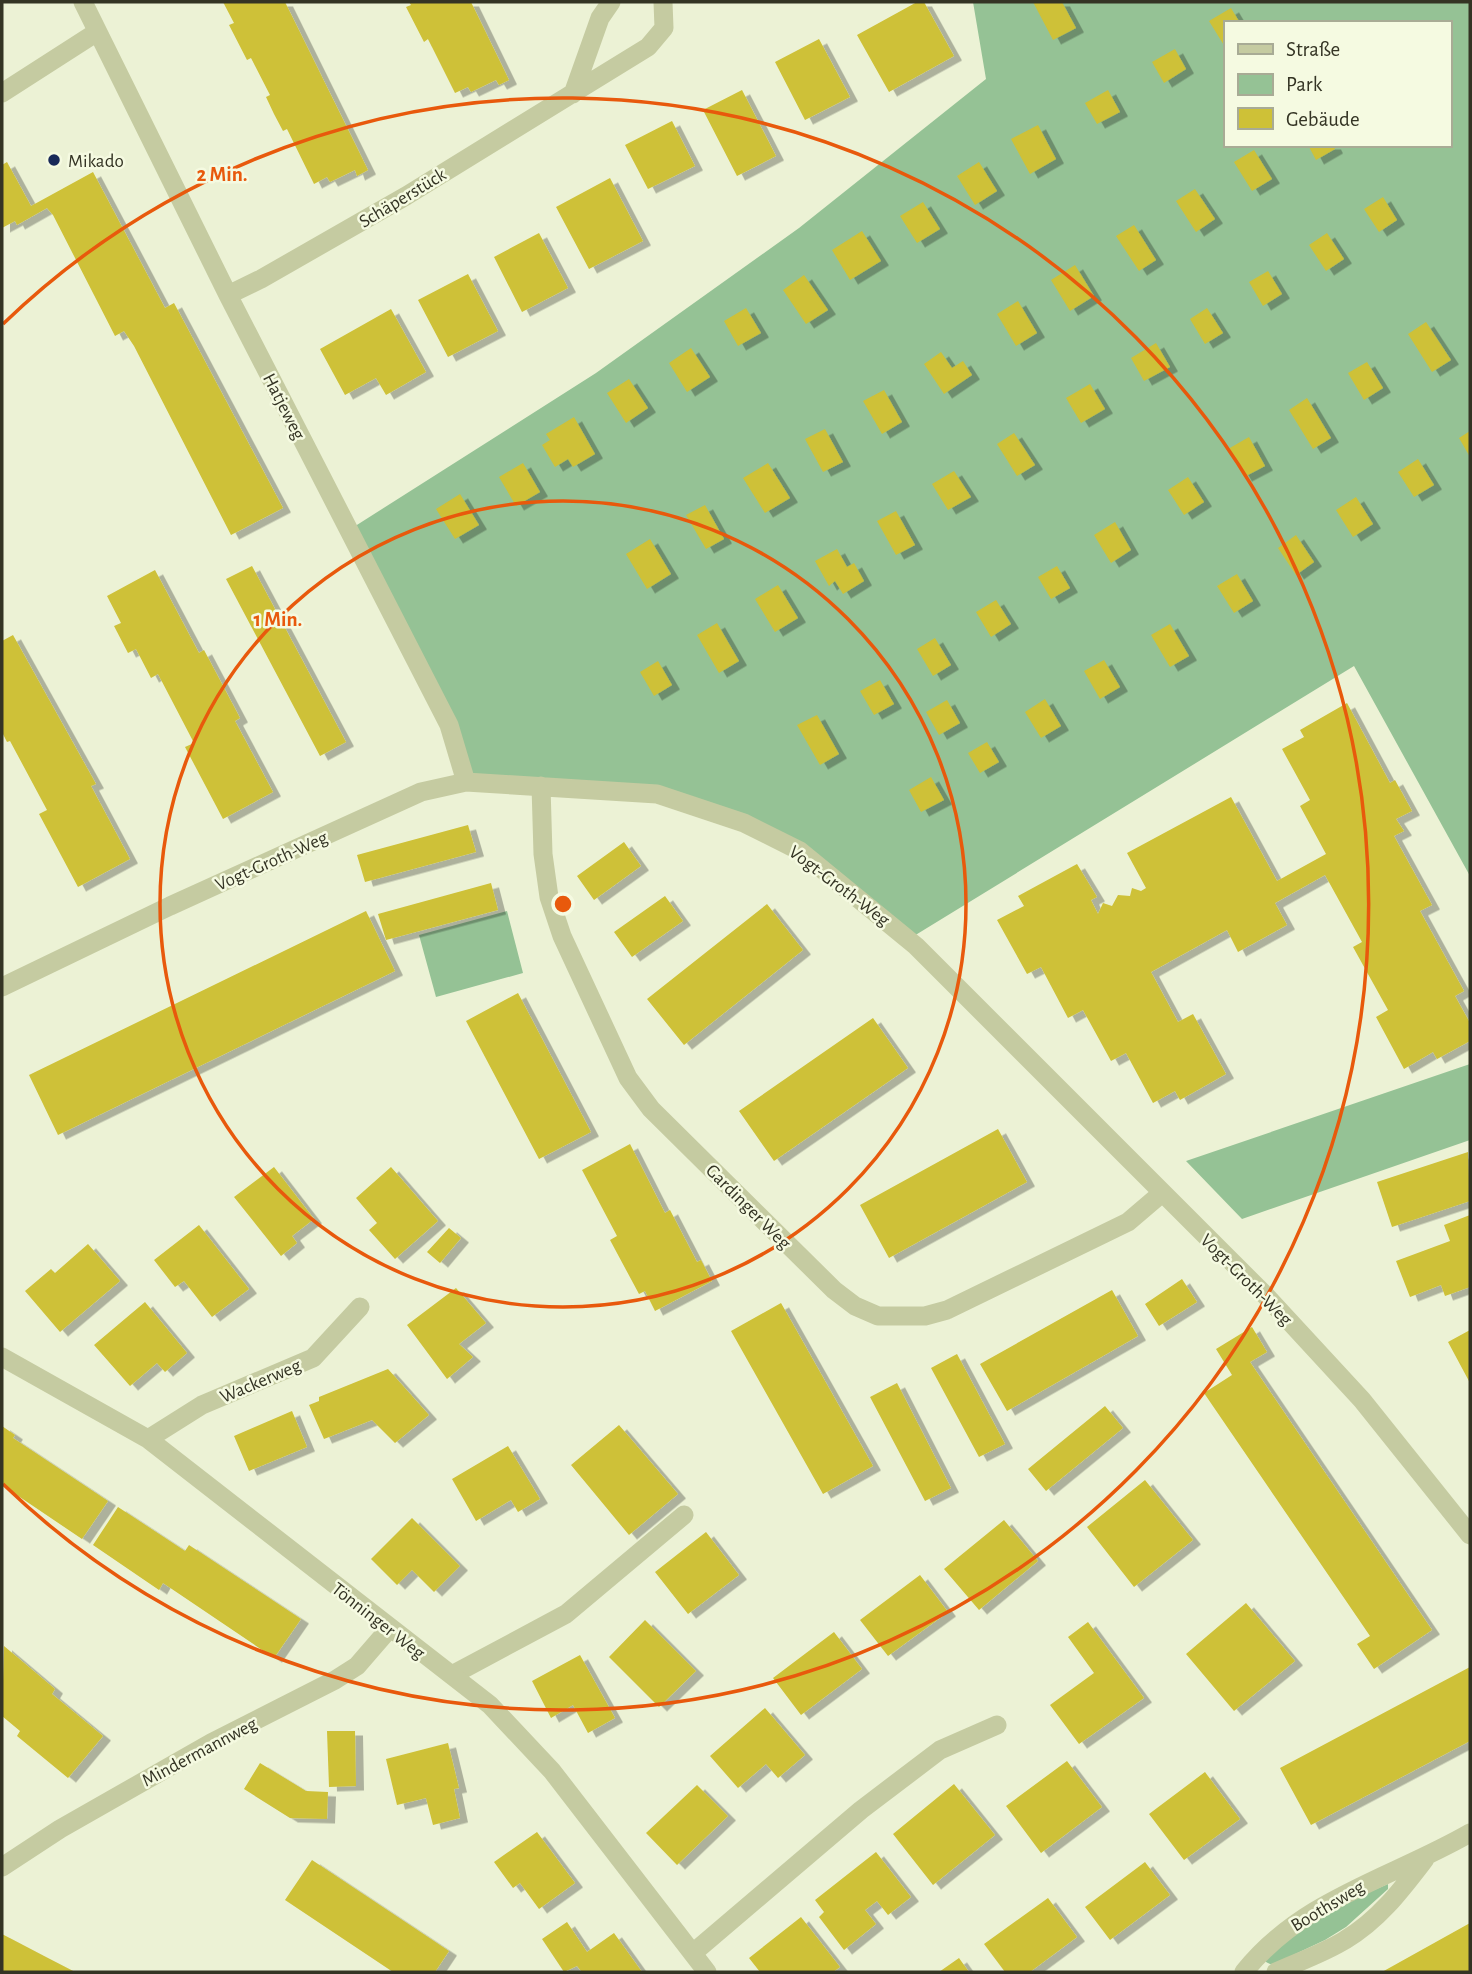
<svg xmlns="http://www.w3.org/2000/svg" width="1472" height="1974" font-family="'Alegreya Sans',sans-serif">
<defs>
<filter id="shadow"><feDropShadow dx="8" dy="4.5" stdDeviation="0" flood-color="#0004"/></filter>
</defs>
<rect width="100%" height="100%" fill="#ecf2d5"/>
<path fill="#95c295" fill-rule="evenodd" d="M 973,2 L 1470,2 L 1470,876 L 1354,666 L 909,939 L 797,849 L 693,805 L 466,782 L 349,530 L 596,373 L 799,228 L 986,79 ZM 1225,23 L 1449,23 L 1449,145 L 1225,145 Z
M 507,911 L 523,973 L 436,997 L 419,935 Z
M 1470,1064 L 1470,1140 L 1242,1219 L 1186,1161 Z
M 1388,1884 L 1388,1889 L 1346,1927 L 1325,1940 L 1272,1965 L 1266,1962 L 1266,1956 L 1330,1909 Z"/>
<path fill="#cec137" filter="url(#shadow)" d="M 223,2 L 285,2 L 368,170 L 357,176 L 355,170 L 330,182 L 327,177 L 314,184 L 287,129 L 283,131 L 274,114 L 266,97 L 270,95 L 251,58 L 247,60 L 229,25 L 234,23 Z
M 409,2 L 471,2 L 509,80 L 499,85 L 496,80 L 471,92 L 468,87 L 455,93 L 428,39 L 424,42 L 406,7 L 411,5 Z
M 917,2 L 924,2 L 954,56 L 889,92 L 857,35 Z
M 1033,2 L 1062,2 L 1076,28 L 1053,40 Z
M 1231,8 L 1240,23 L 1225,23 L 1225,47 L 1209,21 Z
M 819,39 L 850,97 L 805,120 L 775,62 Z
M 1175,49 L 1186,69 L 1164,83 L 1152,62 Z
M 742,90 L 776,156 L 737,176 L 703,110 Z
M 1108,90 L 1120,112 L 1097,124 L 1085,103 Z
M 672,121 L 695,166 L 648,189 L 625,145 Z
M 1038,125 L 1056,159 L 1030,174 L 1011,139 Z
M 1308,145 L 1333,145 L 1335,149 L 1316,160 Z
M 1254,150 L 1272,179 L 1252,191 L 1234,162 Z
M 7,162 L 31,206 L 93,172 L 165,308 L 174,303 L 283,508 L 231,535 L 134,346 L 124,331 L 115,336 L 53,215 L 47,208 L 17,225 L 15,221 L 2,228 L 2,165 Z
M 979,162 L 997,191 L 975,205 L 957,176 Z
M 610,178 L 643,241 L 589,269 L 556,207 Z
M 1195,189 L 1215,219 L 1196,232 L 1176,201 Z
M 1383,197 L 1397,220 L 1379,232 L 1364,209 Z
M 923,202 L 940,229 L 917,243 L 900,216 Z
M 1134,225 L 1156,260 L 1139,271 L 1116,236 Z
M 862,231 L 881,261 L 850,280 L 832,250 Z
M 539,233 L 568,288 L 522,312 L 494,257 Z
M 1327,233 L 1344,259 L 1326,271 L 1309,245 Z
M 1075,265 L 1094,296 L 1070,311 L 1051,280 Z
M 1268,271 L 1282,294 L 1263,306 L 1249,282 Z
M 468,274 L 498,331 L 448,357 L 418,300 Z
M 804,275 L 828,310 L 806,324 L 783,290 Z
M 1018,301 L 1037,333 L 1016,346 L 997,314 Z
M 746,308 L 761,333 L 738,346 L 724,321 Z
M 1207,308 L 1223,333 L 1205,344 L 1190,319 Z
M 391,309 L 426,372 L 386,395 L 376,378 L 345,395 L 320,349 Z
M 1426,322 L 1451,360 L 1432,372 L 1408,334 Z
M 1156,343 L 1170,367 L 1144,381 L 1131,358 Z
M 691,348 L 710,377 L 687,392 L 669,363 Z
M 941,352 L 952,368 L 963,361 L 972,375 L 944,394 L 924,364 Z
M 1367,362 L 1383,388 L 1364,400 L 1348,373 Z
M 629,379 L 648,408 L 626,423 L 607,393 Z
M 1090,384 L 1105,409 L 1081,423 L 1066,398 Z
M 884,390 L 902,422 L 882,434 L 863,401 Z
M 1307,398 L 1331,438 L 1313,449 L 1289,410 Z
M 574,417 L 595,454 L 573,467 L 568,459 L 555,467 L 542,445 L 550,440 L 546,434 Z
M 825,429 L 843,462 L 823,472 L 805,439 Z
M 1470,431 L 1470,457 L 1459,438 Z
M 1014,433 L 1035,465 L 1017,476 L 997,444 Z
M 1249,437 L 1265,466 L 1244,477 L 1228,449 Z
M 1418,459 L 1434,485 L 1414,497 L 1398,472 Z
M 523,463 L 540,492 L 516,506 L 499,477 Z
M 768,463 L 790,498 L 765,513 L 743,478 Z
M 954,471 L 971,497 L 948,510 L 932,484 Z
M 1188,477 L 1204,502 L 1184,515 L 1168,490 Z
M 460,494 L 479,525 L 455,539 L 436,509 Z
M 1356,497 L 1373,524 L 1353,537 L 1336,510 Z
M 705,505 L 724,539 L 706,549 L 686,515 Z
M 896,511 L 915,545 L 896,555 L 877,521 Z
M 1115,522 L 1131,550 L 1111,563 L 1094,535 Z
M 1296,535 L 1314,562 L 1296,575 L 1278,548 Z
M 650,539 L 671,574 L 647,589 L 626,554 Z
M 837,549 L 847,567 L 854,563 L 864,581 L 843,594 L 835,581 L 829,586 L 815,561 Z
M 252,566 L 346,742 L 320,756 L 226,579 Z
M 1057,566 L 1070,588 L 1051,599 L 1038,577 Z
M 155,570 L 199,653 L 204,650 L 240,718 L 235,721 L 273,792 L 223,819 L 185,747 L 194,743 L 158,674 L 151,678 L 136,649 L 128,653 L 114,626 L 121,623 L 107,596 Z
M 1237,574 L 1253,601 L 1234,613 L 1217,586 Z
M 778,585 L 798,618 L 775,632 L 755,599 Z
M 996,600 L 1011,624 L 991,637 L 976,612 Z
M 717,623 L 739,661 L 719,673 L 697,635 Z
M 1170,624 L 1189,656 L 1170,667 L 1151,635 Z
M 13,635 L 96,784 L 91,786 L 130,859 L 78,887 L 39,814 L 47,810 L 10,741 L 7,742 L 2,732 L 2,641 Z
M 935,638 L 951,665 L 933,676 L 917,649 Z
M 1104,660 L 1120,687 L 1100,699 L 1084,671 Z
M 658,661 L 672,685 L 654,696 L 640,672 Z
M 880,680 L 894,704 L 874,715 L 860,691 Z
M 1045,699 L 1061,726 L 1041,738 L 1025,712 Z
M 947,700 L 960,723 L 939,735 L 926,712 Z
M 1347,703 L 1390,783 L 1395,780 L 1412,811 L 1396,819 L 1404,831 L 1394,836 L 1432,905 L 1420,911 L 1464,991 L 1455,996 L 1470,1023 L 1470,1041 L 1437,1059 L 1433,1052 L 1404,1069 L 1376,1017 L 1388,1010 L 1353,947 L 1362,942 L 1325,875 L 1275,903 L 1287,925 L 1238,952 L 1227,930 L 1151,972 L 1178,1022 L 1193,1014 L 1226,1074 L 1180,1100 L 1175,1091 L 1153,1103 L 1126,1053 L 1111,1061 L 1083,1010 L 1068,1018 L 1041,967 L 1027,974 L 997,920 L 1024,906 L 1018,896 L 1077,864 L 1097,897 L 1091,900 L 1098,914 L 1103,903 L 1112,906 L 1118,895 L 1130,896 L 1132,888 L 1141,891 L 1146,888 L 1127,853 L 1231,797 L 1277,881 L 1326,854 L 1300,806 L 1310,800 L 1282,749 L 1304,737 L 1300,730 Z
M 817,715 L 839,754 L 820,765 L 797,725 Z
M 987,742 L 999,762 L 980,773 L 968,753 Z
M 931,777 L 944,800 L 921,812 L 909,790 Z
M 468,825 L 476,852 L 365,882 L 357,855 Z
M 624,842 L 641,866 L 594,900 L 577,876 Z
M 491,883 L 498,910 L 386,940 L 378,914 Z
M 665,896 L 683,921 L 632,957 L 614,932 Z
M 767,904 L 803,950 L 684,1045 L 647,999 Z
M 366,911 L 395,971 L 58,1135 L 29,1075 Z
M 518,993 L 591,1132 L 539,1159 L 466,1021 Z
M 873,1018 L 908,1068 L 774,1161 L 739,1111 Z
M 998,1129 L 1027,1182 L 889,1258 L 860,1205 Z
M 630,1144 L 665,1213 L 670,1210 L 697,1262 L 701,1260 L 712,1281 L 655,1311 L 645,1291 L 639,1294 L 610,1240 L 617,1236 L 582,1170 Z
M 1468,1152 L 1470,1201 L 1392,1227 L 1377,1182 Z
M 274,1167 L 314,1219 L 292,1236 L 297,1243 L 281,1256 L 234,1197 Z
M 391,1167 L 438,1221 L 395,1259 L 369,1230 L 377,1223 L 356,1198 Z
M 1470,1215 L 1470,1287 L 1445,1296 L 1441,1285 L 1410,1297 L 1396,1261 L 1450,1241 L 1444,1225 Z
M 199,1225 L 249,1289 L 212,1317 L 184,1281 L 175,1287 L 154,1260 Z
M 449,1228 L 461,1238 L 440,1263 L 427,1252 Z
M 88,1244 L 120,1281 L 60,1332 L 25,1291 L 51,1269 L 55,1273 Z
M 1182,1279 L 1197,1302 L 1159,1326 L 1145,1304 Z
M 456,1288 L 486,1323 L 459,1344 L 473,1357 L 447,1379 L 407,1325 Z
M 1112,1290 L 1138,1336 L 1007,1411 L 980,1364 Z
M 145,1302 L 187,1353 L 165,1372 L 157,1363 L 130,1386 L 94,1345 Z
M 781,1303 L 873,1466 L 823,1494 L 731,1331 Z
M 1252,1327 L 1267,1352 L 1250,1362 L 1432,1630 L 1374,1669 L 1357,1644 L 1370,1636 L 1204,1393 L 1232,1375 L 1216,1349 Z
M 1470,1330 L 1470,1383 L 1448,1342 Z
M 957,1354 L 1005,1444 L 979,1457 L 931,1368 Z
M 388,1369 L 429,1415 L 395,1443 L 372,1420 L 324,1439 L 309,1405 L 319,1401 L 319,1397 Z
M 897,1383 L 951,1488 L 925,1501 L 870,1397 Z
M 1105,1406 L 1123,1428 L 1046,1491 L 1028,1469 Z
M 292,1411 L 307,1447 L 249,1471 L 234,1436 Z
M 619,1425 L 678,1494 L 629,1535 L 571,1465 Z
M 2,1426 L 15,1435 L 13,1438 L 108,1501 L 82,1539 L 2,1485 Z
M 508,1446 L 540,1499 L 518,1512 L 511,1500 L 476,1521 L 452,1479 Z
M 1145,1480 L 1193,1540 L 1134,1587 L 1087,1527 Z
M 118,1507 L 185,1551 L 189,1545 L 301,1619 L 274,1658 L 163,1583 L 159,1590 L 93,1545 Z
M 412,1518 L 460,1566 L 434,1592 L 412,1570 L 397,1585 L 371,1559 Z
M 1004,1520 L 1038,1561 L 979,1610 L 944,1569 Z
M 706,1532 L 739,1575 L 688,1614 L 655,1572 Z
M 920,1575 L 948,1612 L 888,1656 L 860,1620 Z
M 1246,1603 L 1295,1661 L 1234,1711 L 1186,1654 Z
M 645,1620 L 696,1671 L 659,1707 L 609,1657 Z
M 1088,1622 L 1144,1698 L 1079,1744 L 1050,1705 L 1094,1673 L 1068,1637 Z
M 834,1632 L 862,1669 L 801,1715 L 773,1678 Z
M 4,1646 L 55,1689 L 52,1694 L 103,1736 L 68,1778 L 17,1736 L 20,1731 L 2,1716 Z
M 580,1655 L 615,1718 L 588,1733 L 573,1705 L 551,1718 L 532,1681 Z
M 1470,1667 L 1470,1741 L 1311,1825 L 1280,1768 Z
M 765,1708 L 805,1755 L 778,1778 L 766,1764 L 738,1788 L 710,1756 Z
M 327,1731 L 355,1731 L 356,1786 L 329,1787 Z
M 448,1743 L 459,1788 L 454,1789 L 460,1818 L 433,1825 L 426,1798 L 397,1805 L 386,1759 Z
M 1067,1761 L 1102,1807 L 1041,1853 L 1006,1806 Z
M 260,1763 L 306,1791 L 328,1792 L 327,1819 L 290,1818 L 244,1789 Z
M 1205,1772 L 1240,1819 L 1184,1860 L 1149,1814 Z
M 954,1784 L 995,1835 L 933,1885 L 893,1834 Z
M 697,1785 L 728,1816 L 677,1865 L 646,1833 Z
M 537,1832 L 575,1883 L 539,1909 L 520,1883 L 513,1888 L 494,1862 Z
M 876,1852 L 911,1897 L 888,1915 L 877,1901 L 865,1910 L 876,1924 L 844,1950 L 819,1917 L 824,1912 L 815,1900 Z
M 312,1860 L 449,1951 L 435,1972 L 393,1972 L 285,1900 Z
M 1145,1862 L 1170,1895 L 1110,1940 L 1085,1907 Z
M 1048,1898 L 1077,1937 L 1030,1972 L 1005,1972 L 984,1944 Z
M 801,1917 L 840,1967 L 833,1972 L 760,1972 L 749,1958 Z
M 567,1922 L 587,1952 L 614,1933 L 642,1972 L 582,1972 L 577,1966 L 564,1972 L 542,1939 Z
M 1470,1923 L 1470,1972 L 1382,1972 Z
M 2,1934 L 44,1956 L 75,1972 L 2,1972 Z
M 959,1958 L 969,1972 L 939,1972 Z"/>
<g fill="none" stroke-linecap="round" stroke-linejoin="round">
<path stroke="#c5cba1" stroke-width="19" d="M 452,1675 L 566,1614 L 684,1515"/>
<path stroke="#c5cba1" stroke-width="19" d="M 83,2 L 228,295 L 449,725 L 466,782
M 2,93 L 97,32
M 573,94 L 600,18 L 611,2
M 228,295 L 261,279 L 406,196 L 648,47 L 664,28 L 663,2
M 541,786 L 543,854 L 549,897 L 562,936 L 628,1078 L 651,1109 L 834,1290 L 855,1306 L 878,1316 L 925,1316 L 947,1310 L 1128,1222 L 1162,1193
M 2,987 L 170,906 L 421,792 L 466,782 L 657,794 L 744,823 L 800,851 L 916,946 L 1266,1296 L 1362,1400 L 1470,1535
M 2,1357 L 148,1439 L 490,1705 L 552,1771 L 707,1972
M 148,1439 L 202,1405 L 313,1358 L 360,1307
M 2,1867 L 60,1829 L 211,1743 L 335,1680 L 357,1666 L 389,1629
M 693,1953 L 861,1810 L 940,1750 L 997,1725
M 1244,1972 C 1302,1899 1392,1878 1470,1833
M 1276,1972 C 1298,1962 1324,1953 1345,1940 C 1379,1920 1402,1889 1425,1859"/>
</g>
<g fill="none" stroke="#e8590c" stroke-width="3.5">
<circle cx="563" cy="904" r="403"/>
<path d="M3 324A806 806 0 1 1 3 1484"/>
</g>
<circle fill="#182958" stroke="#f5fae1" stroke-width="2.5" cx="54" cy="160" r="7"/>
<g text-anchor="middle" stroke-width="5" stroke-linejoin="round" paint-order="stroke">
<g font-size="19" fill="#343424" stroke="#f5fae1" text-anchor="start">
<text x="68" y="167">Mikado</text>
</g>
<g font-size="19" fill="#343424" stroke="#f5fae1">
<text transform="translate(402 197) rotate(-31)" y="7">Schäperstück</text>
<text transform="translate(285 406) rotate(63)" y="7">Hatjeweg</text>
<text transform="translate(271 860) rotate(-24)" y="7">Vogt-Groth-Weg</text>
<text transform="translate(840 885) rotate(37)" y="7">Vogt-Groth-Weg</text>
<text transform="translate(749 1206) rotate(45)" y="7">Gardinger Weg</text>
<text transform="translate(1247 1279) rotate(45)" y="7">Vogt-Groth-Weg</text>
<text transform="translate(260 1380) rotate(-23)" y="7">Wackerweg</text>
<text transform="translate(379 1620) rotate(38)" y="7">Tönninger Weg</text>
<text transform="translate(199 1751) rotate(-28)" y="7">Mindermannweg</text>
<text transform="translate(1327 1905) rotate(-31)" y="7">Boothsweg</text>
</g>
</g>
<circle cx="563" cy="904" r="10" fill="#e8590c" stroke="#f5fae1" stroke-width="3.5"/>
<g font-size="21" text-anchor="middle" font-weight="bold" fill="#e8590c" stroke="#f5fae1" stroke-width="5" stroke-linejoin="round" paint-order="stroke">
<text x="222" y="181">2 Min.</text>
<text x="278" y="626">1 Min.</text>
</g>
<rect width="1472" height="1974" fill="none" stroke="#343424" stroke-width="7"/>
<rect x="1224" y="21" width="228" height="126" fill="#f5fae1" stroke="#a8ab95" stroke-width="2"/>
<rect x="1238" y="44" width="35" height="10" fill="#c5cba1" stroke="#a8ab95" stroke-width="2"/>
<text x="1286" y="56" font-size="21" fill="#343424">Straße</text>
<rect x="1238" y="74" width="35" height="21" fill="#95c295" stroke="#a8ab95" stroke-width="2"/>
<text x="1286" y="91" font-size="21" fill="#343424">Park</text>
<rect x="1238" y="108" width="35" height="21" fill="#cec137" stroke="#a8ab95" stroke-width="2"/>
<text x="1286" y="126" font-size="21" fill="#343424">Gebäude</text>
</svg>
